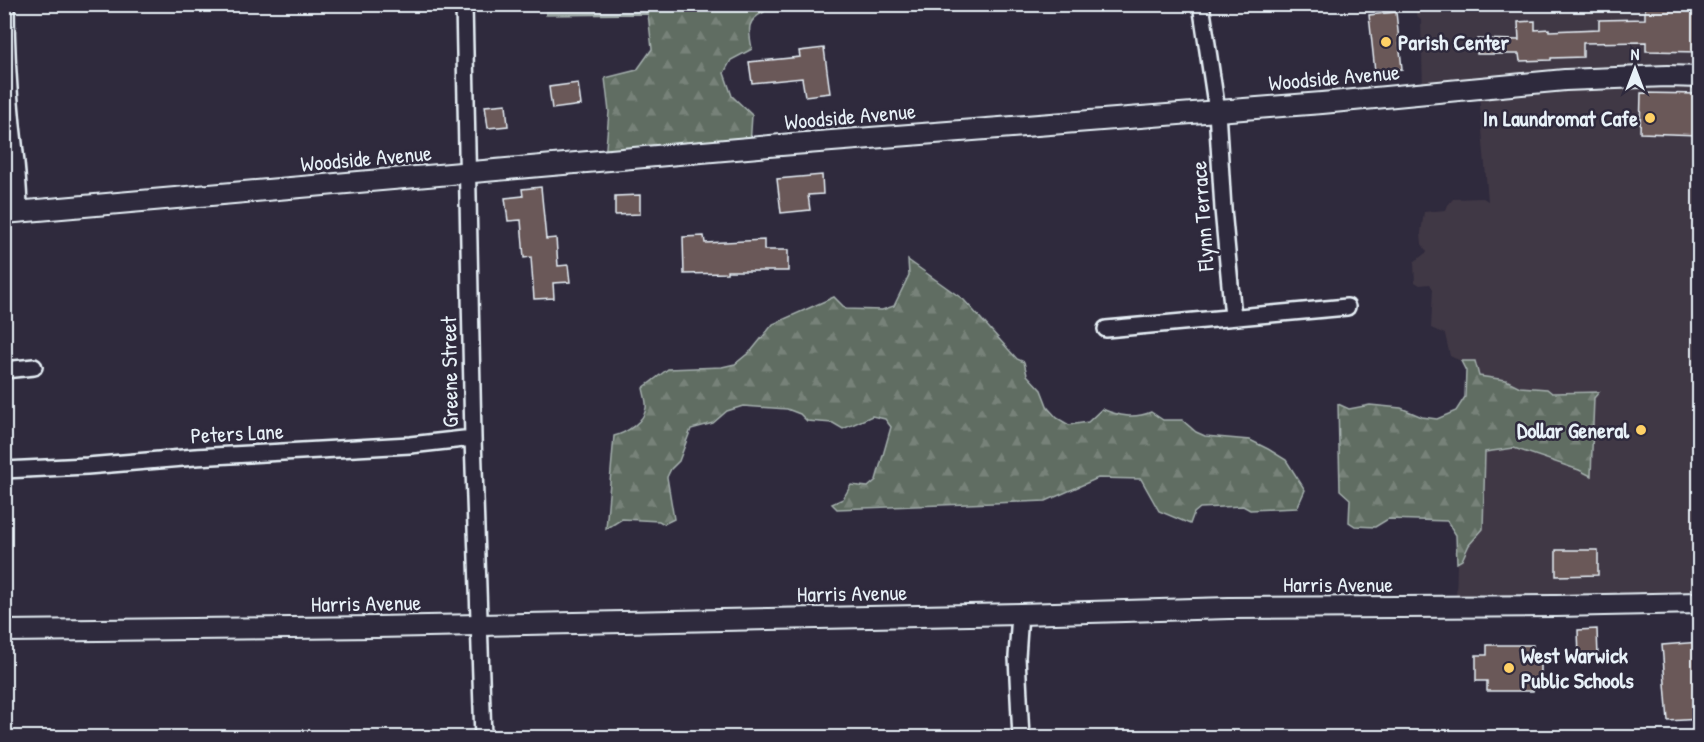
<svg xmlns="http://www.w3.org/2000/svg" width="1704" height="742" font-family="'Patrick Hand',sans-serif">
<defs>
<pattern id="forest-firs" width="22" height="20" patternUnits="userSpaceOnUse" patternTransform="scale(1.5)"><rect width="22" height="20" fill="#606d62"/><path d="M5 1l3.5 6h-7zM16 11l3.5 6h-7z" fill="#778279"/></pattern>
</defs>
<rect width="100%" height="100%" fill="#2f2a3d"/>
<filter id="ink" filterUnits="userSpaceOnUse"><feTurbulence type="fractalNoise" baseFrequency=".0167" numOctaves="2"/><feDisplacementMap in="SourceGraphic" scale="12" xChannelSelector="R" yChannelSelector="G"/><feConvolveMatrix kernelMatrix="1 2 1 2 8 2 1 2 1" color-interpolation-filters="sRGB"/></filter>
<g filter="url(#ink)">
<path fill="#413845" d="M 1416,5 L 1699,5 L 1699,602 L 1456,604 L 1457,563 L 1462,560 L 1469,545 L 1483,529 L 1485,451 L 1514,448 L 1579,470 L 1591,475 L 1594,397 L 1598,392 L 1552,393 L 1547,389 L 1520,387 L 1506,380 L 1479,376 L 1475,361 L 1461,361 L 1450,356 L 1445,334 L 1431,328 L 1433,289 L 1430,284 L 1420,285 L 1415,282 L 1414,262 L 1427,252 L 1422,244 L 1421,233 L 1424,212 L 1446,210 L 1448,205 L 1453,199 L 1483,198 L 1488,201 L 1479,94 L 1423,88 L 1421,20 L 1416,14 Z"/>
<path fill="url(#forest-firs)" stroke="#a4afad" stroke-width="1.5" d="M 647,4 L 765,5 L 764,12 C 745,21 749,31 752,49 L 731,60 L 724,73 L 732,96 L 752,115 L 750,146 L 605,159 L 609,112 L 605,78 L 637,70 L 652,49 L 648,14 L 546,15 L 546,13 L 646,13 Z
M 908,260 L 964,300 L 1017,359 L 1024,362 L 1027,375 L 1041,390 L 1048,408 L 1057,418 L 1069,425 L 1088,422 L 1102,409 C 1119,416 1134,419 1151,412 L 1163,420 L 1182,420 L 1196,432 L 1205,436 L 1250,440 L 1268,449 L 1286,460 L 1305,490 L 1297,508 L 1250,510 L 1243,506 L 1200,508 L 1194,513 L 1190,524 L 1159,511 L 1141,479 L 1098,478 L 1046,501 L 837,509 L 832,504 L 843,499 L 851,485 L 868,487 L 876,480 L 891,427 L 885,419 L 872,416 L 843,429 L 833,423 L 807,421 L 800,414 L 787,409 L 743,406 L 727,411 L 713,423 L 691,429 L 679,461 L 671,469 L 667,477 L 674,519 L 664,524 L 659,521 L 622,519 L 606,529 L 614,436 C 626,433 644,422 646,408 C 647,402 644,394 643,388 L 668,369 L 722,367 L 735,364 L 752,350 L 773,324 L 834,297 L 846,309 L 882,310 L 894,306 L 909,275 Z
M 1461,361 L 1475,361 L 1479,376 L 1506,380 L 1520,387 L 1547,389 L 1552,393 L 1599,392 L 1594,398 L 1591,476 L 1579,470 L 1514,448 L 1485,452 L 1483,529 L 1469,545 L 1462,560 L 1457,563 L 1456,535 L 1447,521 L 1388,519 L 1375,527 L 1355,526 L 1349,522 L 1350,499 L 1340,490 L 1338,404 L 1349,409 L 1370,405 L 1401,408 L 1422,417 L 1437,419 L 1456,411 L 1465,397 L 1466,371 Z"/>
<path fill="#6b5859" stroke="#e8f1f8" stroke-width="1.5" d="M 1700,4 L 1700,52 L 1646,51 L 1646,42 L 1583,43 L 1583,57 L 1551,58 L 1551,60 L 1520,61 L 1519,54 L 1477,54 L 1477,39 L 1519,40 L 1518,22 L 1535,21 L 1535,30 L 1549,29 L 1549,31 L 1599,29 L 1599,20 L 1645,19 L 1645,5 Z
M 1396,12 L 1402,69 L 1375,72 L 1369,15 Z
M 824,48 L 830,93 L 805,96 L 802,78 L 752,83 L 749,62 L 800,57 L 799,51 Z
M 578,83 L 581,105 L 552,109 L 549,87 Z
M 1641,93 L 1700,94 L 1700,135 L 1640,133 Z
M 506,104 L 508,126 L 488,128 L 485,106 Z
M 822,175 L 823,194 L 808,195 L 810,210 L 781,213 L 777,179 Z
M 541,187 L 546,239 L 556,238 L 558,266 L 568,265 L 570,282 L 553,283 L 554,298 L 534,299 L 531,257 L 524,258 L 521,220 L 508,221 L 505,198 L 523,196 L 522,189 Z
M 640,195 L 640,214 L 615,215 L 615,196 Z
M 704,236 L 705,243 L 764,240 L 764,250 L 788,250 L 788,271 L 727,271 L 727,273 L 684,274 L 683,237 Z
M 1556,550 L 1598,550 L 1598,575 L 1556,576 Z
M 1597,629 L 1598,657 L 1579,658 L 1578,630 Z
M 1700,642 L 1700,719 L 1668,721 L 1662,645 Z
M 1487,645 L 1533,645 L 1533,655 L 1541,655 L 1541,681 L 1533,681 L 1533,691 L 1487,691 L 1487,681 L 1476,681 L 1476,655 L 1487,655 Z"/>
<g fill="none" stroke-linecap="round" stroke-linejoin="round">
<g stroke="#e8f1f8" stroke-width="20">
<path id="minor" d="M 6,4 C 6,44 8,85 12,125 C 15,154 19,183 19,212
M 464,4 L 473,438 L 483,738
M 1201,4 L 1217,111 L 1223,209 L 1233,317
M 1106,329 L 1347,307
M 4,370 L 34,367
M 4,470 L 87,466 L 195,457 L 410,445 L 473,438
M 1020,614 L 1017,657 L 1021,738"/>
</g>
<g stroke="#e8f1f8" stroke-width="24">
<path id="tertiary" d="M 4,213 L 793,144 L 1322,103 L 1565,80 L 1667,76 L 1700,77
M 4,631 L 376,627 L 1020,614 L 1229,608 L 1556,606 L 1700,603"/>
</g>
<use href="#minor" stroke="#2f2a3d" stroke-width="15"/>
<use href="#tertiary" stroke="#2f2a3d" stroke-width="20"/>
</g>
</g>
<g fill="#ffd166" stroke="#2f2a3d" stroke-width="2">
<circle cx="1386" cy="42" r="6"/>
<circle cx="1650" cy="118" r="6"/>
<circle cx="1641" cy="430" r="6"/>
<circle cx="1509" cy="668" r="6"/>
</g>
<g text-anchor="middle" stroke-width="5" stroke-linejoin="round" paint-order="stroke">
<g font-size="22" font-weight="bold" fill="#e8f1f8" stroke="#2f2a3d" text-anchor="start">
<text x="1398" y="50">Parish Center</text>
<text x="1638" y="126" text-anchor="end">In Laundromat Cafe</text>
<text x="1629" y="438" text-anchor="end">Dollar General</text>
<text x="1521" y="663">West Warwick<tspan x="1521" dy="25">Public Schools</tspan></text>
</g>
<g font-size="22" fill="#e8f1f8" stroke="#2f2a3d">
<text transform="translate(1334 77) rotate(-5)" y="8">Woodside Avenue</text>
<text transform="translate(850 116) rotate(-5)" y="8">Woodside Avenue</text>
<text transform="translate(366 158) rotate(-5)" y="8">Woodside Avenue</text>
<text transform="translate(1202 216) rotate(-94)" y="8">Flynn Terrace</text>
<text transform="translate(449 372) rotate(-91)" y="8">Greene Street</text>
<text transform="translate(237 433) rotate(-3)" y="8">Peters Lane</text>
<text x="1338" y="592">Harris Avenue</text>
<text transform="translate(852 593) rotate(-1)" y="8">Harris Avenue</text>
<text transform="translate(366 603) rotate(-1)" y="8">Harris Avenue</text>
</g>
</g>
<rect width="1704" height="742" fill="none" stroke="#2f2a3d" stroke-width="24"/>
<rect x="12" y="12" width="1680" height="718" fill="none" stroke="#e8f1f8" stroke-width="2" filter="url(#ink)"/>
<g transform="translate(1635 69)" stroke="#2f2a3d" stroke-width="4.5" paint-order="stroke">
<path d="M0-4.5L10 22L0 15L-10 22Z" fill="#e8f1f8"/>
<text y="-9" font-size="16" font-weight="bold" text-anchor="middle" fill="#e8f1f8">N</text>
</g>
</svg>
